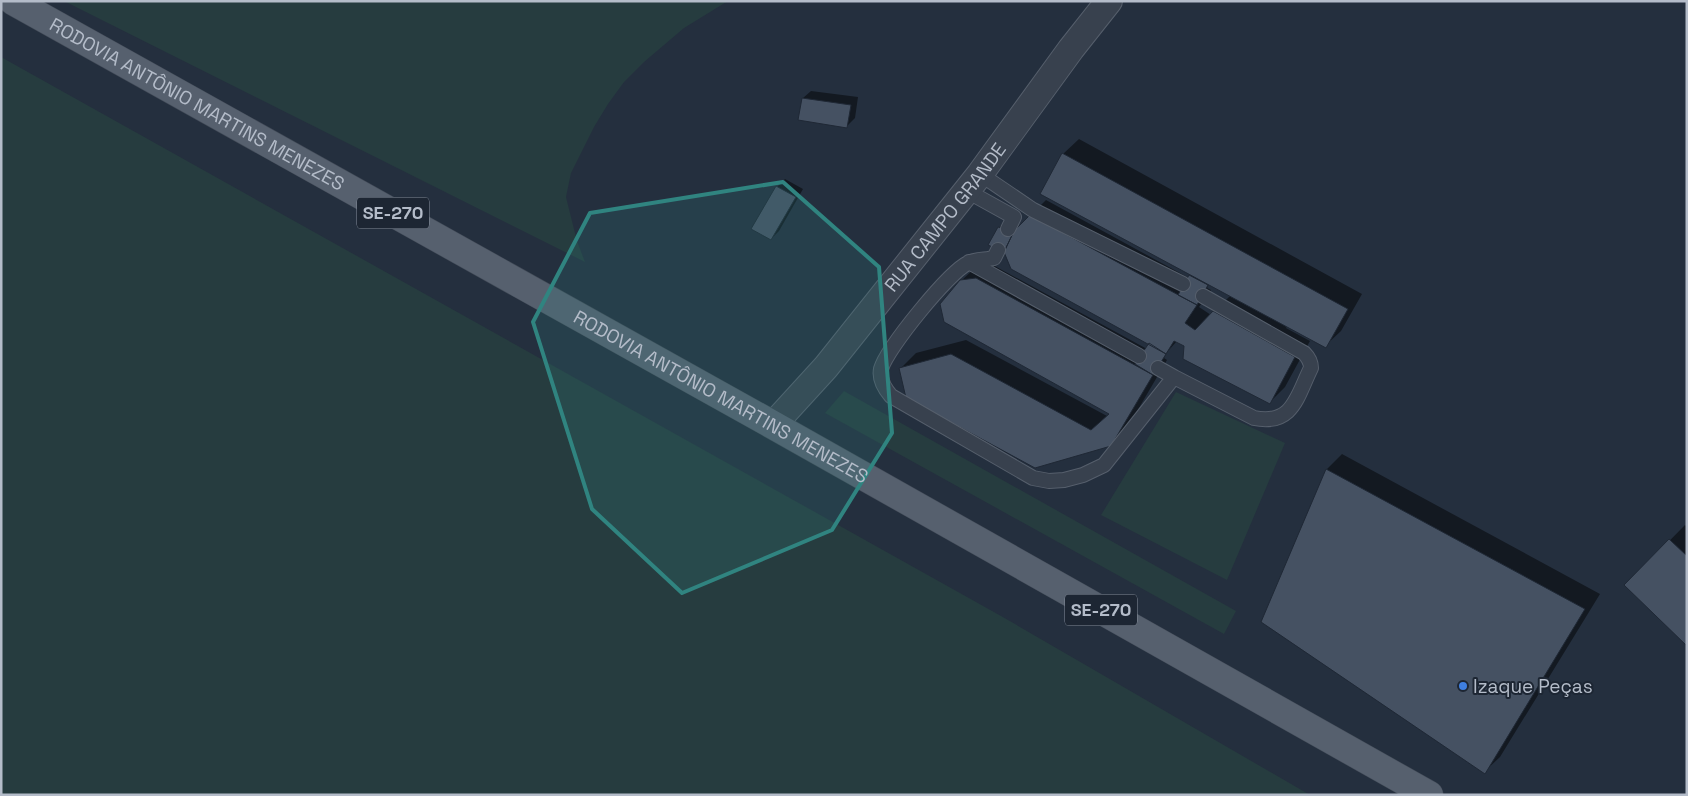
<svg xmlns="http://www.w3.org/2000/svg" width="1688" height="796" font-family="'Space Grotesk',sans-serif">
<rect width="100%" height="100%" fill="#242f3e"/>
<path fill="#263c3f" d="M 64,1 L 728,1 L 684,28 L 644,62 L 624,82 L 608,104 L 594,127 L 571,173 L 566,197 L 577,241 L 585,262 Z
M 1,57 L 1001,616 L 1310,795 L 1,795 Z
M 844,391 L 1236,611 L 1224,634 L 825,413 Z
M 1176,392 L 1285,443 L 1227,580 L 1101,515 Z"/>
<path fill="#0007" fill-rule="evenodd" d="M 811,91 L 858,97 L 855,118 L 847,126 L 803,98 Z
M 1079,139 L 1362,294 L 1341,331 L 1325,346 L 1287,326 L 1286,328 L 1310,341 L 1285,387 L 1270,402 L 1177,341 L 1168,351 L 1164,358 L 1167,360 L 1126,430 L 1110,445 L 900,369 L 916,353 L 966,340 L 1107,416 L 1110,413 L 961,281 L 977,266 L 991,264 L 1147,349 L 1150,344 L 999,228 L 1002,224 L 1019,227 L 1046,200 L 1189,278 L 1192,274 L 1063,154 ZM 1209,284 L 1231,295 L 1211,315 L 1199,307 L 1211,290 L 1207,288 Z
M 785,179 L 803,189 L 779,231 L 771,239 L 777,187 Z
M 1342,454 L 1600,594 L 1500,757 L 1484,772 L 1262,622 L 1327,469 Z
M 1685,525 L 1687,527 L 1687,644 L 1626,585 Z"/>
<path fill="#455162" stroke="#1f2835" d="M 802,98 L 851,105 L 847,128 L 798,120 Z
M 1062,153 L 1348,309 L 1326,348 L 1040,194 Z
M 776,186 L 796,197 L 771,240 L 751,229 Z
M 1030,215 L 1197,305 L 1185,323 L 1195,330 L 1213,311 L 1295,357 L 1270,404 L 1183,359 L 1184,346 L 1174,341 L 1166,354 L 1011,269 L 1004,252 L 1014,231 Z
M 998,227 L 1014,231 L 1004,252 L 988,245 Z
M 1189,275 L 1208,285 L 1197,305 L 1178,295 Z
M 976,278 L 1153,375 L 1111,446 L 1035,468 L 906,398 L 899,368 L 951,354 L 1091,430 L 1109,414 L 944,322 L 940,304 L 960,280 Z
M 1149,343 L 1166,354 L 1153,375 L 1135,364 Z
M 1326,469 L 1585,609 L 1485,774 L 1261,622 Z
M 1669,539 L 1687,556 L 1687,646 L 1624,585 Z"/>
<g fill="none" stroke-linecap="round" stroke-linejoin="round">
<g stroke="#565f6c" stroke-width="16">
<path id="lane" d="M 980,174 L 1033,210 L 1183,284
M 967,191 L 1014,217 L 1008,229
M 998,250 L 994,258 C 986,260 975,259 968,263 C 949,272 887,348 881,369 C 879,379 885,389 891,396 L 1033,478 L 1049,481 L 1064,480 L 1083,475 L 1104,465 L 1174,377 L 1254,418 C 1293,426 1297,396 1311,368 C 1311,362 1309,358 1304,353 L 1203,296
M 969,262 L 1139,356
M 1158,368 L 1174,377"/>
</g>
<g stroke="#565f6c" stroke-width="28">
<g id="street">
<path id="s1" d="M 773,425 L 826,367 L 980,174 L 1071,49 L 1109,1"/>
</g>
</g>
<g stroke="#414a57" stroke-width="29">
<g id="primary">
<path id="s2" d="M 13,1 L 773,425 L 1429,795"/>
</g>
</g>
<use href="#lane" stroke="#38414e" stroke-width="14"/>
<use href="#street" stroke="#38414e" stroke-width="26"/>
<use href="#primary" stroke="#56606e" stroke-width="28"/>
</g>
<path fill="#308480" fill-opacity="0.2" stroke="#308480" stroke-width="4" stroke-linejoin="round" d="M 783,182 L 879,267 L 892,433 L 832,530 L 682,593 L 592,509 L 533,322 L 590,213 Z"/>
<circle fill="#3f7fe0" stroke="#1d2633" stroke-width="2" cx="1463" cy="686" r="5"/>
<g text-anchor="middle" stroke-width="4" stroke-linejoin="round" paint-order="stroke">
<g fill="#1d2633" stroke="#878f9c" stroke-width="1">
<rect x="357" y="197.5" width="72" height="31" rx="4"/>
<rect x="1065" y="594.5" width="72" height="31" rx="4"/>
</g>
<g font-size="18" font-weight="bold" fill="#b4bcc9">
<text x="393" y="219">SE-270</text>
<text x="1101" y="616">SE-270</text>
</g>
<g font-size="19" fill="#b4bcc9" stroke="#1d2633">
<text dy="7" stroke="none"><textPath href="#s2" startOffset="211">RODOVIA ANTÔNIO MARTINS MENEZES</textPath></text>
<text dy="7" stroke="none"><textPath href="#s1" startOffset="270">RUA CAMPO GRANDE</textPath></text>
<text dy="7" stroke="none"><textPath href="#s2" startOffset="811">RODOVIA ANTÔNIO MARTINS MENEZES</textPath></text>
</g>
<g font-size="19" fill="#b4bcc9" stroke="#1d2633" text-anchor="start">
<text x="1473" y="693">Izaque Peças</text>
</g>
</g>
<rect width="1688" height="796" fill="none" stroke="#b4bcc9" stroke-width="5"/>
</svg>
